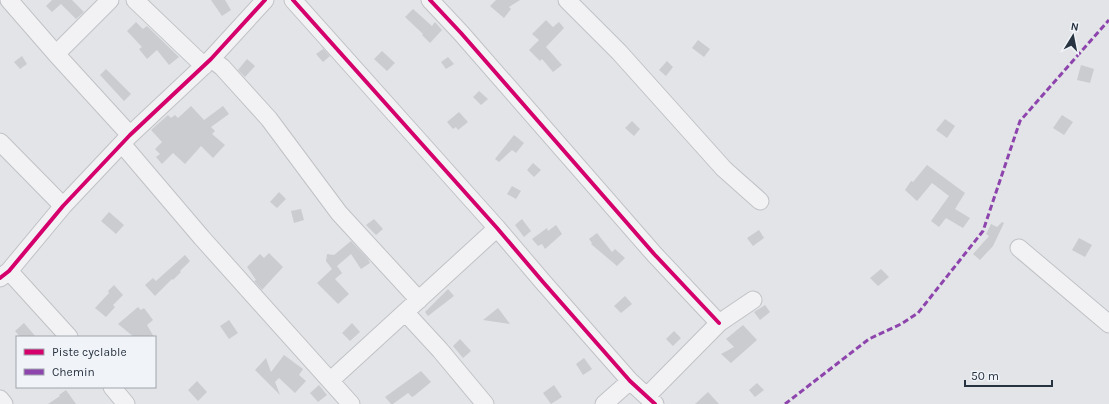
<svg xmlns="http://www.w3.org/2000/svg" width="1109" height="404" font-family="Karla,sans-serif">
<rect width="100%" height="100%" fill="#e2e4e7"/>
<path fill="#cacccf" d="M 52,0 L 72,0 L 84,12 L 76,19 L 61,4 L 52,12 L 46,6 Z
M 211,0 L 225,0 L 231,10 L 222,16 Z
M 496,0 L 520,0 L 509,7 L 511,9 L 504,18 L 490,6 Z
M 413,9 L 432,26 L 435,22 L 442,30 L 430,43 L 422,35 L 423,34 L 405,17 Z
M 546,20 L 553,27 L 559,22 L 564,28 L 546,47 L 562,65 L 553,72 L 542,59 L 540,61 L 529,50 L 539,40 L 532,34 Z
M 136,22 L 143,29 L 147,26 L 179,57 L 169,65 L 157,50 L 147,59 L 139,49 L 142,47 L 127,31 Z
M 698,40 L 710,49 L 704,57 L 692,48 Z
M 320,45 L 330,56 L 323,62 L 316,54 L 323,49 Z
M 382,51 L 395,63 L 387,71 L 374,59 Z
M 22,56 L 27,64 L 20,69 L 14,62 Z
M 448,57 L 454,64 L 446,69 L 441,62 Z
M 247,59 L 255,66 L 245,77 L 238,70 Z
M 667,61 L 673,67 L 666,76 L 659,70 Z
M 1081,65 L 1094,69 L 1090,83 L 1077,80 Z
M 106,69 L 131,94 L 124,101 L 100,75 Z
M 479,91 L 488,99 L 481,105 L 473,97 Z
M 191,106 L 204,120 L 223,106 L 229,114 L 211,127 L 215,131 L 212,134 L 225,145 L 213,158 L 201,146 L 185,164 L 173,153 L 162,164 L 156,157 L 160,154 L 155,149 L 162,142 L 151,130 L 168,115 L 171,118 L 175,115 L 178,118 Z
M 459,112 L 468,122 L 458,130 L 456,127 L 453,129 L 447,122 Z
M 1062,115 L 1073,122 L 1064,135 L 1053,128 Z
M 945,119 L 955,126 L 947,138 L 936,130 Z
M 632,121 L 640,129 L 634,136 L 625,128 Z
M 514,135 L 524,143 L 516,153 L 512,150 L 499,162 L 495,159 Z
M 533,163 L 541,170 L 534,177 L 527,170 Z
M 927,165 L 965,193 L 955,209 L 970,218 L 963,228 L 946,218 L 939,227 L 931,221 L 949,196 L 932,183 L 917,201 L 905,190 L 911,181 L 913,182 Z
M 512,186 L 521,191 L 516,199 L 507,194 Z
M 279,192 L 286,199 L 277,208 L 270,202 Z
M 301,209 L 304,220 L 294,223 L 291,211 Z
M 109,212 L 124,225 L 116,234 L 101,221 Z
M 374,219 L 383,229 L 376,235 L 366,225 Z
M 522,219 L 531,231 L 524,237 L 515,225 Z
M 1002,222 L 1004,223 L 993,246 L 980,260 L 973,254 L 989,236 L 986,234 L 991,224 L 997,227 Z
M 556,225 L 562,234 L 545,249 L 542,244 L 538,246 L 532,239 L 547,228 L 548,231 Z
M 759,230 L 764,238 L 753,246 L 747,238 Z
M 597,233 L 612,252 L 615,249 L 625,258 L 617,266 L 591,244 L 592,243 L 589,239 Z
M 1079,238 L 1092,245 L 1085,257 L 1072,250 Z
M 351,241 L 368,259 L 370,263 L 361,269 L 351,254 L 337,266 L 342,273 L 335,279 L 349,294 L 338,304 L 317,283 L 332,269 L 326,261 L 327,254 L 334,255 Z
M 269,253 L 283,267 L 262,290 L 254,281 L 256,280 L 247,267 L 260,254 L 264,258 Z
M 185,255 L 190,261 L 180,271 L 181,272 L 173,280 L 172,279 L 155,296 L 145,285 L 153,278 L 156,281 Z
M 881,269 L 889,277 L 878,286 L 870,278 Z
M 114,285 L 123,295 L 113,305 L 115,307 L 106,317 L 95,308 L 109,293 L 108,291 Z
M 448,289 L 454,296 L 428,316 L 425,312 Z
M 625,296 L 632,304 L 621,313 L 614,306 Z
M 765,305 L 770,312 L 760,320 L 754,312 Z
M 138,307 L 141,310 L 144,308 L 153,320 L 147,325 L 154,337 L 134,337 L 118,324 Z
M 498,308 L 510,324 L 483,320 Z
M 229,320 L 238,333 L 229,339 L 220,326 Z
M 24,323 L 36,337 L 20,337 L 15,331 Z
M 352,323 L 360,332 L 350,341 L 342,333 Z
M 743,325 L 757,340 L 731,363 L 721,354 L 734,347 L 726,339 Z
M 674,331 L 681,338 L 673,346 L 666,339 Z
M 460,339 L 471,351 L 463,358 L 453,346 Z
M 284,355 L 303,369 L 299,375 L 306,381 L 295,393 L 279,378 L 275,382 L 280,395 L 255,370 L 266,358 L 271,372 Z
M 584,358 L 592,369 L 583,375 L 576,364 Z
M 421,371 L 431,382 L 414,396 L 412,397 L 408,393 L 393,404 L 391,404 L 385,397 Z
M 197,381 L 207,392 L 198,401 L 188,390 Z
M 757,383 L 764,390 L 755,397 L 749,390 Z
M 319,385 L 327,395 L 318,402 L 310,393 Z
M 554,385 L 562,397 L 551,404 L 543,393 Z
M 66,390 L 76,404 L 48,404 L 60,396 L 59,395 Z
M 708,392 L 719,404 L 695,404 Z"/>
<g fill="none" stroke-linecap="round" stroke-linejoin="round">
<g stroke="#c0c2c5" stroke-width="19">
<path id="minor" d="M 9,0 L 56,54 L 130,135
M 135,0 L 204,66
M 293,0 L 497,228 L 543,282 L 630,381 L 655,404
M 430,0 L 461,33 L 655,255 L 719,323
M 567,0 L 619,52 L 724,169 L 760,201
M 56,54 L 110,0
M 211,59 L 222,67 L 269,119 L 339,213 L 419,300
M 0,142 L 63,206
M 122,144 L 202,238 L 351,404
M 1019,248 L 1109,324
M 9,271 L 69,337
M 0,278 L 9,271 L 63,206 L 130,135 L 211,59 L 265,0
M 405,312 L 440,350 L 485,404
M 331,380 L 497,228
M 112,387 L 126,404
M 647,396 L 719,323 L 753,300
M 0,399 L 4,404
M 604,404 L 630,381"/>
</g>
<use href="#minor" stroke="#f2f2f4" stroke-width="17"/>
<path stroke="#8e44ad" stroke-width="3" stroke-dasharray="6 3" stroke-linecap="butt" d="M 785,404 L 869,339 L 901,324 L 918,313 L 983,231 L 1020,121 L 1109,20"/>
<g stroke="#f0f3f7" stroke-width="6">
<path id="cycleway" d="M 293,0 L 497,228 L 543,282 L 630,381 L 655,404
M 430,0 L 461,33 L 655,255 L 719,323
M 0,278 L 9,271 L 63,206 L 130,135 L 211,59 L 265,0"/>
</g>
<use href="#cycleway" stroke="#d6006c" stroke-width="4"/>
</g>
<rect x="16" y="336" width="140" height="52" fill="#f0f3f7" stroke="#a0a6ae"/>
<rect x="24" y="349" width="20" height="6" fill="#d6006c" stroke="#a0a6ae"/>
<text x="52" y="356" font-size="12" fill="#283341">Piste cyclable</text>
<rect x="24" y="369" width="20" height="6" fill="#8e44ad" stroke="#a0a6ae"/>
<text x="52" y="376" font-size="12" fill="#283341">Chemin</text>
<g transform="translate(1073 36) rotate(10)" stroke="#f0f3f7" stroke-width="3" paint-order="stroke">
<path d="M0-3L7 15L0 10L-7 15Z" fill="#283341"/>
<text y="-6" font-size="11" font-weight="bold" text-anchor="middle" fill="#283341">N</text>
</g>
<path d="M965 380v6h87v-6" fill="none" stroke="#283341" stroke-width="2"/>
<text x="971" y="380" font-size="12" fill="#283341" stroke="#f0f3f7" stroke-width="3" paint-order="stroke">50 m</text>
</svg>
